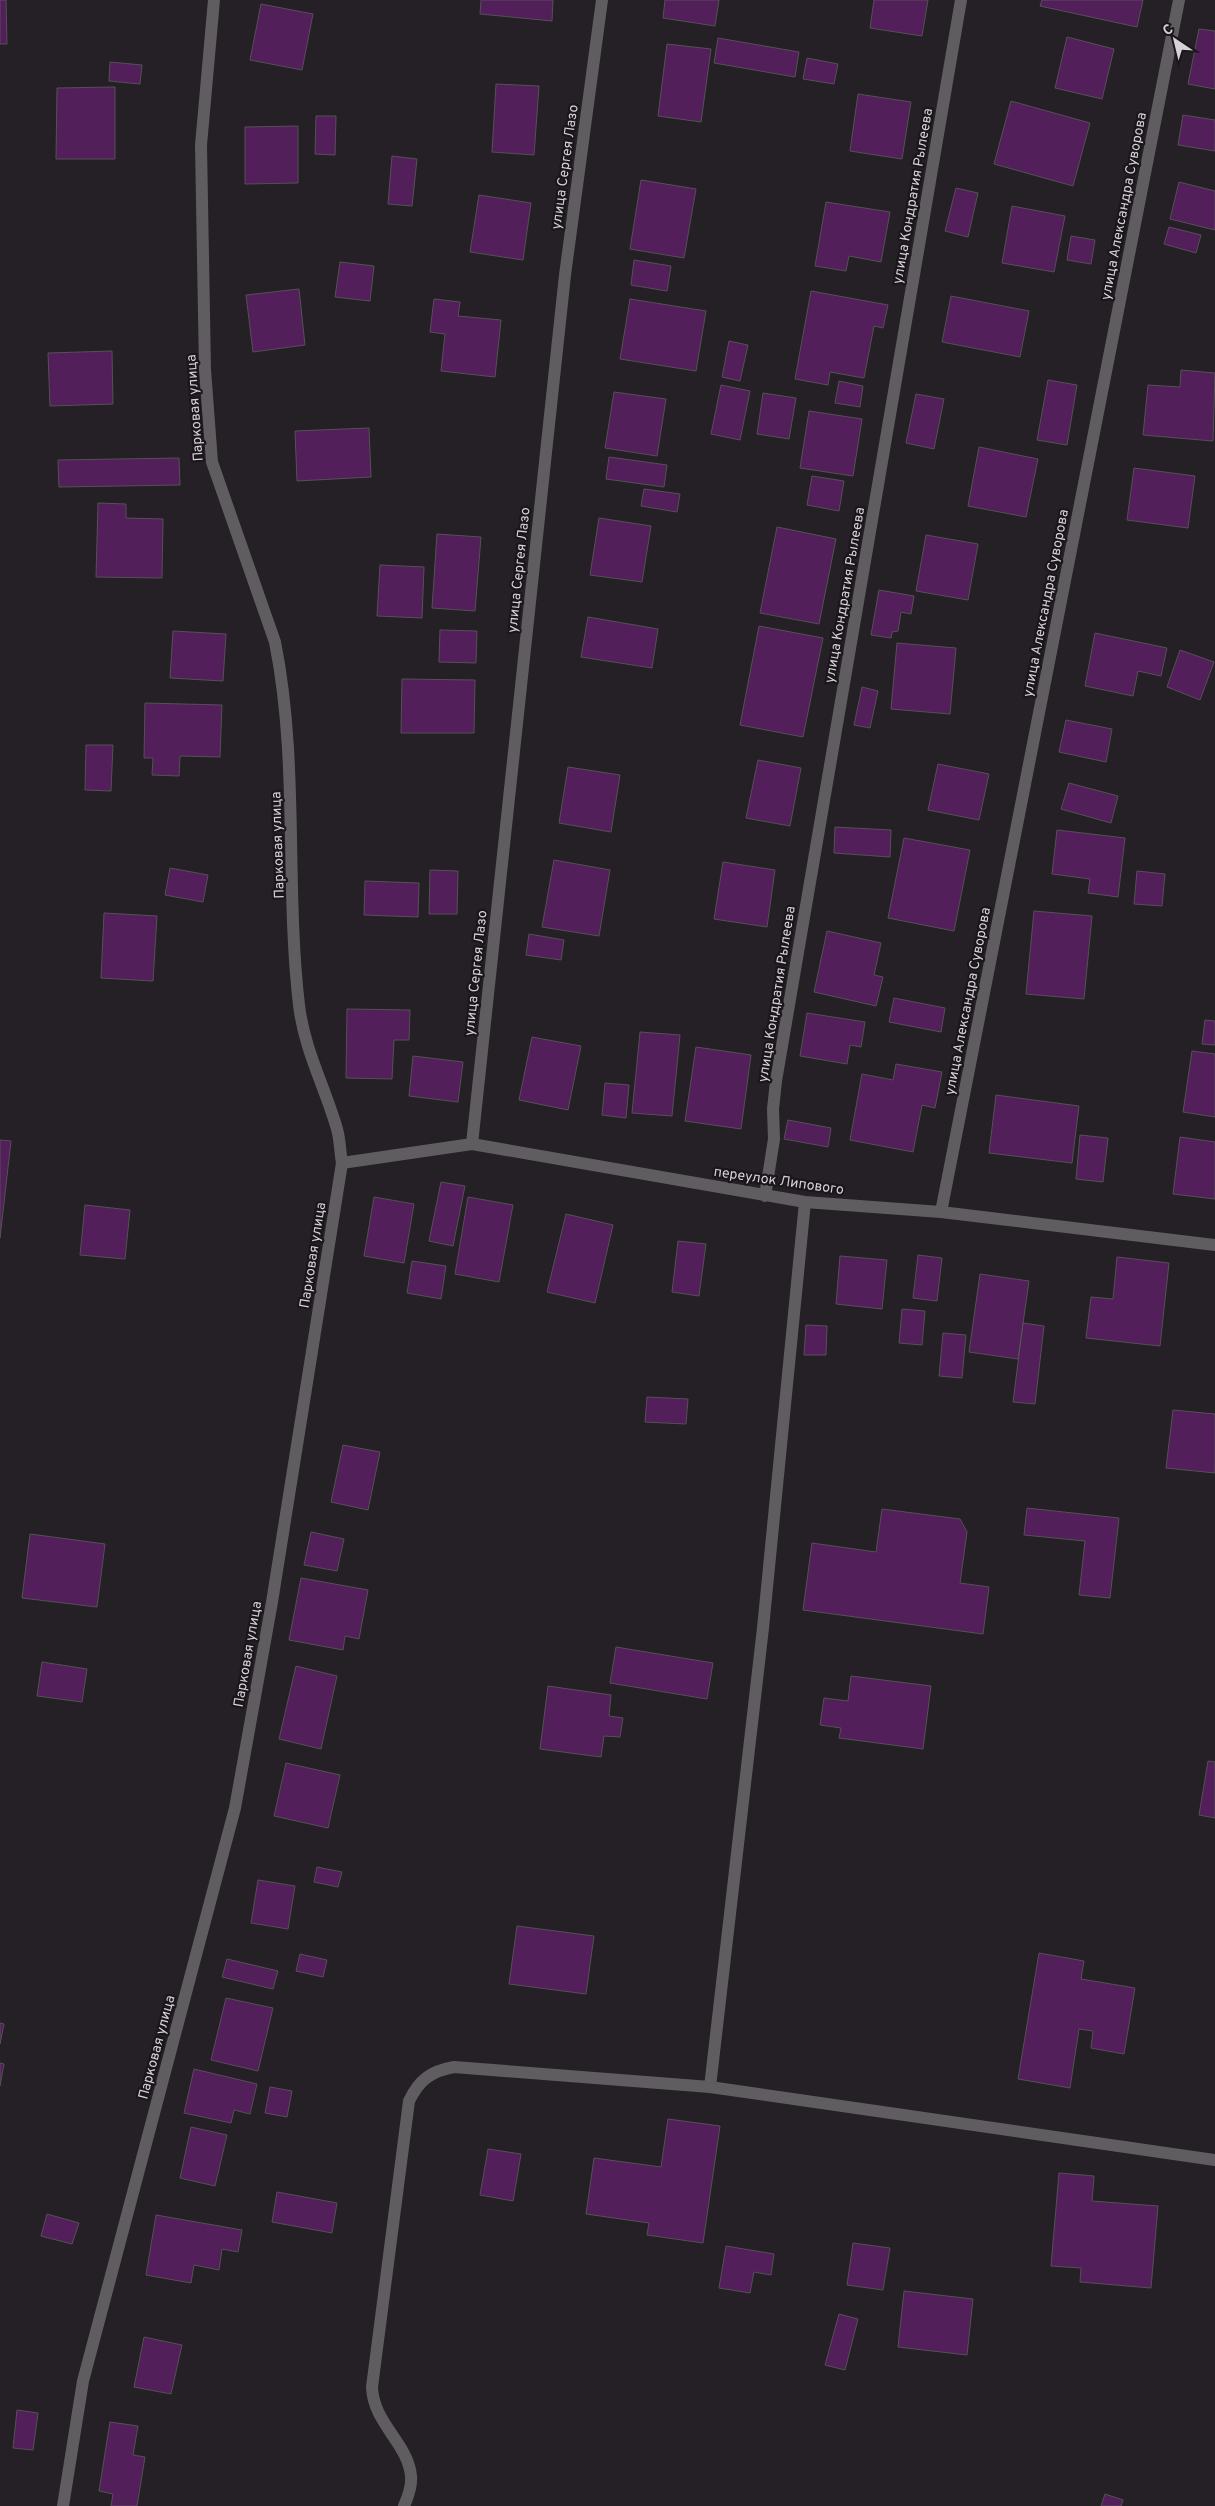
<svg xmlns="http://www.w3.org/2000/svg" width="1215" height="2506" font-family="Overpass,sans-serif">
<rect width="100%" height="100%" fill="#251f26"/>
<path fill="#521f5a" stroke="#565057" d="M 0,0 L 6,0 L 7,44 L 0,44 Z
M 481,0 L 553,0 L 552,21 L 480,14 Z
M 665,0 L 719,0 L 715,26 L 663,18 Z
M 874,0 L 928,0 L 922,36 L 870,28 Z
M 1042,0 L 1143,0 L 1137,27 L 1040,6 Z
M 261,4 L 313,14 L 302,70 L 250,60 Z
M 1199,29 L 1215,31 L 1215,89 L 1188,84 Z
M 1067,37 L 1114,49 L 1102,99 L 1055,88 Z
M 718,38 L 799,52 L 795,77 L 714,63 Z
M 667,44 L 711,49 L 701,122 L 658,116 Z
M 807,58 L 838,64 L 834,84 L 803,79 Z
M 110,62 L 142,65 L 140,84 L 109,81 Z
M 496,84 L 539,86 L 534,155 L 492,152 Z
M 115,87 L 115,159 L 56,159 L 57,88 Z
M 858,94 L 911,102 L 902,159 L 850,151 Z
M 1011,101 L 1090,123 L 1073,186 L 994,164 Z
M 1183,115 L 1215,120 L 1215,151 L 1178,145 Z
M 316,116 L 336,116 L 335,155 L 315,154 Z
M 298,126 L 298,183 L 245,184 L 245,127 Z
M 392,156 L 417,159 L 412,206 L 388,204 Z
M 641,180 L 696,189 L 684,258 L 630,249 Z
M 1179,182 L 1215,191 L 1215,230 L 1170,219 Z
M 956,188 L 978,193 L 968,237 L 945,231 Z
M 479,195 L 531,203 L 523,260 L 470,252 Z
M 826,202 L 890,212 L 881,262 L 849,256 L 846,271 L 815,266 Z
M 1012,206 L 1065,216 L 1054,272 L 1002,263 Z
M 1169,227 L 1201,235 L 1196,253 L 1164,244 Z
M 1071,236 L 1095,240 L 1091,264 L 1067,260 Z
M 634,260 L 671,266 L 667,291 L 631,285 Z
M 340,262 L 374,266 L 370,301 L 335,297 Z
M 299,289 L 305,345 L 253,352 L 246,295 Z
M 811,291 L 888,305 L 883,328 L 874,326 L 864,378 L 830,372 L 828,385 L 795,379 Z
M 951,296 L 1029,311 L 1020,357 L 942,342 Z
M 434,299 L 460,302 L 458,316 L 501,320 L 495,377 L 441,371 L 445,334 L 430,332 Z
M 630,299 L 706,311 L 696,371 L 620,359 Z
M 729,341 L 748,345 L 740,381 L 722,377 Z
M 112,351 L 113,404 L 50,406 L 48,353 Z
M 1181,370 L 1215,373 L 1213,441 L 1143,435 L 1148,385 L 1180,387 Z
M 1048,380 L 1077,385 L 1067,445 L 1037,440 Z
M 839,381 L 863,386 L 860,407 L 835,403 Z
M 721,385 L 750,391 L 740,440 L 711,434 Z
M 614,392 L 666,399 L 657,456 L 605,448 Z
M 763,393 L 796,398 L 789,439 L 757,434 Z
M 916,394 L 944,399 L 934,449 L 906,443 Z
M 809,411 L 862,419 L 853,476 L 800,468 Z
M 369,428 L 371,477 L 297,481 L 295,431 Z
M 979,447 L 1038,459 L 1026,517 L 968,506 Z
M 609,457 L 667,465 L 664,487 L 606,479 Z
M 179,458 L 180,485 L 59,487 L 58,460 Z
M 1134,468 L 1195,476 L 1188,528 L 1127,520 Z
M 812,476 L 844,481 L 839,511 L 807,505 Z
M 644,489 L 680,494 L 677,512 L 641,506 Z
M 98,503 L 126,504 L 126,518 L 163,519 L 162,578 L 96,577 Z
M 599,518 L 651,526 L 642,582 L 590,575 Z
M 777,527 L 836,539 L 819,624 L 760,613 Z
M 437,534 L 481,537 L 475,611 L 432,608 Z
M 926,535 L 978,544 L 968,600 L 916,591 Z
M 380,565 L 424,567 L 422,618 L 377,616 Z
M 879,590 L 914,596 L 911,614 L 901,612 L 898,631 L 892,632 L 891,638 L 871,635 Z
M 588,617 L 658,629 L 652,668 L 581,657 Z
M 759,626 L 823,638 L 803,737 L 740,725 Z
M 440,630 L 477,631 L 476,663 L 439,662 Z
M 173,631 L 226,634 L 223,681 L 170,678 Z
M 1095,633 L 1167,648 L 1161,676 L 1138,671 L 1133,696 L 1085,686 Z
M 897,643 L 956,648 L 950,714 L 891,709 Z
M 1180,650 L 1214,662 L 1200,700 L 1167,687 Z
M 402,679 L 475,680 L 474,733 L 401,733 Z
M 862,687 L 878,691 L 870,728 L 854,725 Z
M 145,703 L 222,705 L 220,757 L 180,756 L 179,776 L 152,775 L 153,758 L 144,758 Z
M 1066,720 L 1112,729 L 1106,762 L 1059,752 Z
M 86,745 L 113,745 L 111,791 L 85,790 Z
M 758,760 L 801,768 L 790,826 L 746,818 Z
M 938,764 L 989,774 L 979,820 L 928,810 Z
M 568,767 L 620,775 L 611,832 L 559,823 Z
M 1069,783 L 1118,796 L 1111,823 L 1061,809 Z
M 835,827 L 891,830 L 890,857 L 834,853 Z
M 1057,830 L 1125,838 L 1118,897 L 1088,893 L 1090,879 L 1052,874 Z
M 904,838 L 970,850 L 954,931 L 888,918 Z
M 554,860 L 610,870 L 599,936 L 542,927 Z
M 723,862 L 775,870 L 767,927 L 714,919 Z
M 170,868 L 208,875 L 203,902 L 165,895 Z
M 430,870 L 458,871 L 457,914 L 429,914 Z
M 1137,871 L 1165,874 L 1162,906 L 1134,904 Z
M 365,881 L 419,883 L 418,917 L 364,915 Z
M 1034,911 L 1092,916 L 1084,999 L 1026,994 Z
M 104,913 L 157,916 L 153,981 L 101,978 Z
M 827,931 L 881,943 L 874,975 L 883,977 L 876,1006 L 814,992 Z
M 529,934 L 564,940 L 561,960 L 526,955 Z
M 894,998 L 945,1008 L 941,1032 L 889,1022 Z
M 347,1009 L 410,1010 L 409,1040 L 394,1040 L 392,1079 L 346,1078 Z
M 807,1013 L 865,1022 L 861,1047 L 850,1045 L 847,1064 L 800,1056 Z
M 1205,1020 L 1215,1021 L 1215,1045 L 1202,1044 Z
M 640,1032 L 680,1035 L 672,1116 L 632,1113 Z
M 532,1037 L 581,1046 L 568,1110 L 519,1100 Z
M 696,1047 L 751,1055 L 741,1129 L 685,1121 Z
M 1192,1051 L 1215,1054 L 1215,1117 L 1183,1112 Z
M 413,1056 L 463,1062 L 458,1102 L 409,1096 Z
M 896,1064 L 942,1072 L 935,1108 L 922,1105 L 913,1152 L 850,1140 L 862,1074 L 893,1080 Z
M 605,1083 L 629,1085 L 626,1118 L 602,1115 Z
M 996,1095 L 1079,1106 L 1072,1163 L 989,1153 Z
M 788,1120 L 831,1128 L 828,1147 L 784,1139 Z
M 1080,1135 L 1108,1138 L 1103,1182 L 1076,1179 Z
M 1180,1137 L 1215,1142 L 1215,1199 L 1173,1194 Z
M 0,1140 L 11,1141 L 0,1238 Z
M 441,1182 L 465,1186 L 453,1246 L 429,1241 Z
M 374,1197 L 414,1204 L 404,1263 L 364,1256 Z
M 468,1197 L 513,1205 L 499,1282 L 455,1274 Z
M 85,1205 L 130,1210 L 125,1259 L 80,1255 Z
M 566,1214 L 613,1225 L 595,1303 L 547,1292 Z
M 678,1241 L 706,1244 L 699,1296 L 672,1292 Z
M 918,1255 L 942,1258 L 937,1301 L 913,1298 Z
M 840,1256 L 887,1260 L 882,1309 L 836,1304 Z
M 1117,1257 L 1169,1263 L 1160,1346 L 1086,1338 L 1091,1297 L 1113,1299 Z
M 412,1261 L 446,1266 L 441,1299 L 407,1293 Z
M 980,1274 L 1029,1281 L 1018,1359 L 969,1352 Z
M 902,1309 L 925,1311 L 922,1345 L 899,1343 Z
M 1023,1323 L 1044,1326 L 1035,1404 L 1013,1402 Z
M 806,1325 L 827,1326 L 826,1355 L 804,1355 Z
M 943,1333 L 966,1335 L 962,1378 L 939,1376 Z
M 647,1397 L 688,1399 L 686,1424 L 645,1422 Z
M 1173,1410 L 1215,1414 L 1215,1473 L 1166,1468 Z
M 343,1445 L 380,1452 L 368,1510 L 331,1502 Z
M 1027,1508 L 1119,1518 L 1110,1598 L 1079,1595 L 1085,1541 L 1024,1535 Z
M 882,1509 L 960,1519 L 967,1532 L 960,1583 L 989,1587 L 983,1634 L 803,1610 L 812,1543 L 876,1552 Z
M 311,1532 L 344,1539 L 337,1571 L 304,1565 Z
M 30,1534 L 105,1544 L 97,1607 L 22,1598 Z
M 301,1578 L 368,1590 L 359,1639 L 345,1636 L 343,1650 L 289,1640 Z
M 616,1647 L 713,1663 L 707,1699 L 610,1683 Z
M 42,1662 L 87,1669 L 82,1702 L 37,1696 Z
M 296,1666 L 337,1676 L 321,1749 L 279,1739 Z
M 851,1676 L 931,1686 L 923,1749 L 839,1738 L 841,1728 L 820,1725 L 824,1698 L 848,1701 Z
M 548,1686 L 611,1695 L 609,1716 L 623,1718 L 620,1737 L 604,1736 L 601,1757 L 540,1749 Z
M 1208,1761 L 1215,1762 L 1215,1818 L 1199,1815 Z
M 286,1763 L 340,1775 L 328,1828 L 274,1816 Z
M 317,1867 L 342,1872 L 338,1887 L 314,1882 Z
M 258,1880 L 295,1886 L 288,1929 L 251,1923 Z
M 517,1926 L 594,1936 L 586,1994 L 509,1984 Z
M 1039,1953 L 1084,1961 L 1081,1979 L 1135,1988 L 1124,2054 L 1091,2048 L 1093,2031 L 1079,2029 L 1070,2088 L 1018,2079 Z
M 300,1954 L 327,1960 L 323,1977 L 296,1971 Z
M 227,1959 L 278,1971 L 273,1989 L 222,1977 Z
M 226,1998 L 273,2008 L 258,2071 L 211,2060 Z
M 0,2023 L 4,2024 L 0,2044 Z
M 0,2063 L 4,2064 L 0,2086 Z
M 194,2069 L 257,2084 L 250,2114 L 234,2110 L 231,2123 L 184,2113 Z
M 270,2087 L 292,2091 L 287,2117 L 265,2113 Z
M 668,2119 L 720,2126 L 703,2243 L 647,2235 L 649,2223 L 586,2214 L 594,2158 L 661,2167 Z
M 191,2127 L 227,2135 L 215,2186 L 180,2178 Z
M 488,2149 L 521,2154 L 513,2201 L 480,2195 Z
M 1059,2173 L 1094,2176 L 1092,2201 L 1158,2206 L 1151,2288 L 1080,2282 L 1081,2268 L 1051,2266 Z
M 277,2192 L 337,2203 L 332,2233 L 272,2222 Z
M 47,2214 L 79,2223 L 72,2244 L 41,2236 Z
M 156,2215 L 242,2230 L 238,2252 L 222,2249 L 219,2270 L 194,2265 L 191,2283 L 146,2275 Z
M 853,2243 L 890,2248 L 883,2290 L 847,2285 Z
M 726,2246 L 774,2254 L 771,2275 L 754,2272 L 750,2293 L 719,2288 Z
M 904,2291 L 973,2299 L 967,2355 L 898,2347 Z
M 839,2314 L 858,2319 L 845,2370 L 825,2365 Z
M 144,2337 L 182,2345 L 171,2394 L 134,2387 Z
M 17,2410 L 38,2413 L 33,2450 L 13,2448 Z
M 110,2422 L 138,2426 L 133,2455 L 145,2457 L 137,2506 L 111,2506 L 113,2494 L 99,2491 Z
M 1105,2494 L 1123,2500 L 1121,2506 L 1101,2506 Z"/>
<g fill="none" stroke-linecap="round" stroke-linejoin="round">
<path stroke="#605d60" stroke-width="12" d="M 472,1144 L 565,275 L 602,0
M 342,1163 L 472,1144 L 805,1202 L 941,1212 L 1215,1245
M 765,1196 L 774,1139 L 773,1109 L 776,1081 L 961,0
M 941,1212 L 1179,0
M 710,2087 L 763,1628 L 805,1202
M 63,2506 L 83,2381 L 235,1808 L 272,1602 L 342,1163 C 340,1152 340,1139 337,1129 C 325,1087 304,1049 299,1005 C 285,885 299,762 275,642 L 212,462 L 205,370 L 201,145 L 214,0
M 404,2506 C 408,2497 412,2486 411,2476 C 408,2443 373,2423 372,2387 L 409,2101 C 419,2080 431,2071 454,2067 L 710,2087 L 1215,2160"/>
</g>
<g text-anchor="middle" stroke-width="4.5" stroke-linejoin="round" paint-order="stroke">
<g font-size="14" fill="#d5d1d6" stroke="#1b161c">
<text transform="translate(564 167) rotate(-82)" y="5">улица Сергея Лазо</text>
<text transform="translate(912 196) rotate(-80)" y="5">улица Кондратия Рылеева</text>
<text transform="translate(1123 206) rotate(-79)" y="5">улица Александра Суворова</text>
<text transform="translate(194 408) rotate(-94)" y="5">Парковая улица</text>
<text transform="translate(518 570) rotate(-84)" y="5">улица Сергея Лазо</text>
<text transform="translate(844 595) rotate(-80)" y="5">улица Кондратия Рылеева</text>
<text transform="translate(1045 603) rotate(-79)" y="5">улица Александра Суворова</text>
<text transform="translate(277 845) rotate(-92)" y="5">Парковая улица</text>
<text transform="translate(475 973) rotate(-84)" y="5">улица Сергея Лазо</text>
<text transform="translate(776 994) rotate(-81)" y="5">улица Кондратия Рылеева</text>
<text transform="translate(967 1001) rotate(-79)" y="5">улица Александра Суворова</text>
<text transform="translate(779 1180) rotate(8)" y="5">переулок Липового</text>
<text transform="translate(312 1255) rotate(-81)" y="5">Парковая улица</text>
<text transform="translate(247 1654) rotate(-80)" y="5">Парковая улица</text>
<text transform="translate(156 2047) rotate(-75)" y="5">Парковая улица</text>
</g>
</g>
<g transform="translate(1175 40) rotate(325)" stroke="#1b161c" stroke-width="4" paint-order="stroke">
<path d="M0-4L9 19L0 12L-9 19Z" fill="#d5d1d6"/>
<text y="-8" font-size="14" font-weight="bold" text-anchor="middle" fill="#d5d1d6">С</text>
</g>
</svg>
